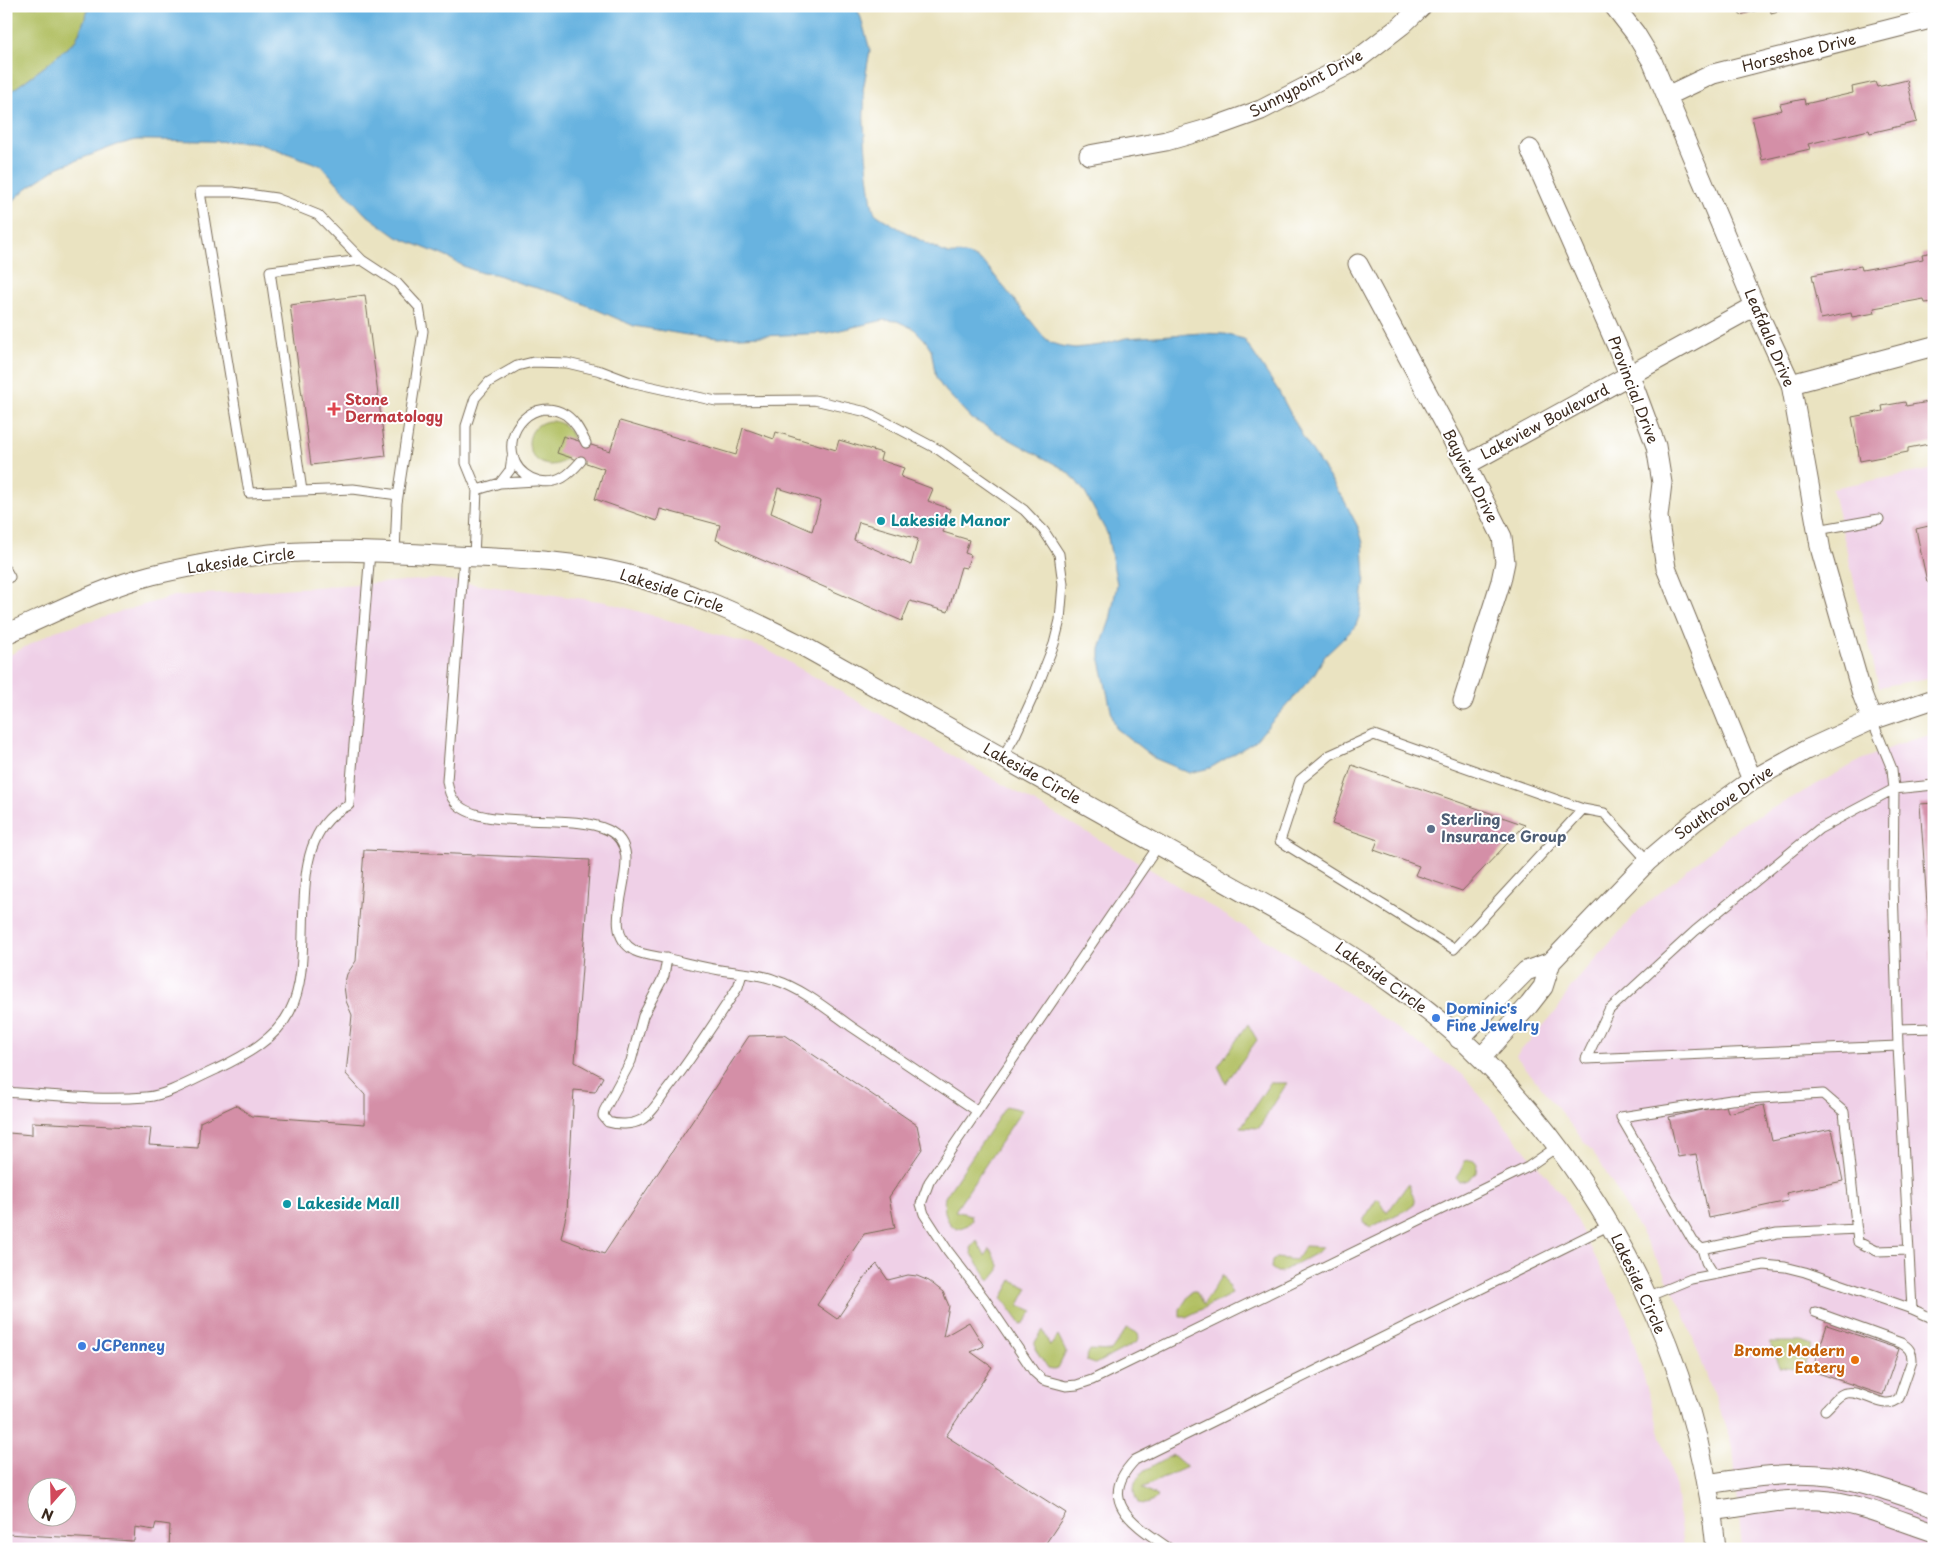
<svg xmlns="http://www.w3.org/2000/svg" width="1940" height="1555" font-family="'Playpen Sans',sans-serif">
<rect width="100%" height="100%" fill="#fff"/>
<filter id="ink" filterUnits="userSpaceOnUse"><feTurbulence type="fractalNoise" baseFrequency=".02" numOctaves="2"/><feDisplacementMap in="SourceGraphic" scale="10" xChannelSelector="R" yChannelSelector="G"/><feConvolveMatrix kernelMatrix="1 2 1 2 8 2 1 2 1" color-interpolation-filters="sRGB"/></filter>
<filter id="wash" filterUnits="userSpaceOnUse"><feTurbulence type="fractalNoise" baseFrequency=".0096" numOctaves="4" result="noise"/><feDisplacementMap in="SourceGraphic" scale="20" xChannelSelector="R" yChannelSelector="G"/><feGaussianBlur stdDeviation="1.12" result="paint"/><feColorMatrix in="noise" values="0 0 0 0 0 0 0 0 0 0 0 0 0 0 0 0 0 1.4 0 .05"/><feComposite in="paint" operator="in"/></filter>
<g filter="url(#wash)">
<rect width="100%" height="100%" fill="#eae3c1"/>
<path fill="#efd0e7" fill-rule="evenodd" d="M 1934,469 L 1934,677 L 1879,687 L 1832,488 Z
M 436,579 L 606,602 L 764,648 L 1130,857 L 1312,968 L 1463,1075 L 1564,1197 L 1626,1316 L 1676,1488 L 1683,1549 L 6,1549 L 6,657 L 55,631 L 174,596 ZM 38,1488 L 68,1488 L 68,1518 L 38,1518 Z
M 1934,734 L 1934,1549 L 1742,1549 L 1733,1448 L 1682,1308 L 1660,1265 L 1598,1159 L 1516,1056 L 1558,1009 L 1570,988 L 1639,910 L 1740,826 L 1863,759 L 1908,741 Z"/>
<path fill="#b1bf62" stroke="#767440" d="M 6,6 L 90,6 L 76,40 L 44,67 L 6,95 Z
M529 443a22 22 0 1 1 44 0a22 22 0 1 1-44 0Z
M 1248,1024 L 1257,1040 L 1226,1083 L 1218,1066 Z
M 1270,1083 L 1287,1083 L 1259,1128 L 1241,1127 Z
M 1006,1106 L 1022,1110 L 955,1211 L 971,1215 L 972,1220 L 968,1225 L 957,1229 C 945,1223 943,1208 945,1197 Z
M 1470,1160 L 1475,1161 L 1477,1164 L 1476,1173 L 1468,1180 L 1459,1182 L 1456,1178 L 1465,1161 Z
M 1408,1184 L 1415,1199 L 1415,1203 L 1406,1210 L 1371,1227 L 1363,1223 L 1364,1219 L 1376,1200 L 1379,1199 L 1387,1213 Z
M 977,1241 L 985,1256 L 990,1249 L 999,1265 L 999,1270 L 990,1281 L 972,1254 L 971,1248 Z
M 1305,1246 L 1323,1247 L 1318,1252 L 1281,1272 L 1277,1272 L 1271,1268 L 1272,1261 L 1276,1258 L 1296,1260 Z
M 1223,1275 L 1232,1294 L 1186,1317 L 1180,1317 L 1180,1309 L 1192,1291 L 1196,1291 L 1203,1305 Z
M 1012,1280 L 1028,1288 L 1019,1305 L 1033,1311 L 1024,1323 L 1021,1324 L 1002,1298 Z
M 1127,1328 L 1138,1334 L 1139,1338 L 1137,1342 L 1095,1364 L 1087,1361 L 1086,1357 L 1090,1350 L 1111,1351 Z
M 1043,1330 L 1050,1346 L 1058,1336 L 1066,1352 L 1058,1368 L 1053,1369 L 1048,1368 L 1035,1349 L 1035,1342 Z
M 1770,1342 L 1801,1342 L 1812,1346 L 1802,1370 L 1779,1367 Z
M 1173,1455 L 1187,1467 L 1142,1488 L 1157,1497 C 1151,1504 1146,1505 1138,1503 C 1123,1476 1154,1465 1173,1455 Z"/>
<path fill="#67b3e0" stroke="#516e7f" d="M 90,6 L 856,6 L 861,18 L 870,50 L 863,91 C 866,101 863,112 864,122 C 865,145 867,168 870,190 C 871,197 872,207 875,213 C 879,218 939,251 948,254 C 953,255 958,253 963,254 C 972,255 980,260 987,266 L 1043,336 L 1051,343 L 1061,346 L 1075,348 L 1101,345 L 1126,338 L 1141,337 L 1202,333 L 1224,334 L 1244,339 L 1278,390 L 1304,439 L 1344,500 L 1359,529 L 1363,543 L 1365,578 L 1360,614 L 1356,625 L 1349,633 L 1325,656 L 1313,676 L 1254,742 L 1210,768 L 1189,773 L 1173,766 L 1154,758 L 1116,728 L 1112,715 L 1100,660 L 1100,649 L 1110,620 L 1117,584 L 1107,533 L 1084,491 L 1073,477 L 1062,468 L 972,419 L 942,387 L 936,378 L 931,349 L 925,340 L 914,329 L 897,321 L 884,320 L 827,333 L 719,338 L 687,335 L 634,326 L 563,295 L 522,284 L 495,274 L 482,273 L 465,267 L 447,257 L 397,237 L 364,213 L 322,166 L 262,144 L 249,142 L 152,140 L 136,140 L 117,145 L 59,167 L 27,188 L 15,199 L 6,211 L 6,95 L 44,67 L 76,40 Z"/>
<g id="blocks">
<path fill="#d48fa7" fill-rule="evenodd" d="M 1738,6 L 1793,6 L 1793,7 L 1771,13 L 1770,7 L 1740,15 Z
M 1907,80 L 1917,122 L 1870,133 L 1869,130 L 1808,144 L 1810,149 L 1762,160 L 1752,117 L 1782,110 L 1780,104 L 1804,99 L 1805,104 L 1853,93 L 1852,87 L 1875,82 L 1877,87 Z
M 1934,252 L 1934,302 L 1925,303 L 1924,299 L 1874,308 L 1875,313 L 1852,317 L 1851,313 L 1821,319 L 1812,275 L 1861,266 L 1862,270 L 1923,259 L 1922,254 Z
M 365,295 L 386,456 L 311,465 L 290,305 Z
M 1934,401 L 1934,443 L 1908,448 L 1908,452 L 1860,461 L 1852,417 L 1883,411 L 1882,406 L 1905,402 L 1906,406 Z
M 620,421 L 736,455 L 743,428 L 774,439 L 776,432 L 836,450 L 839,440 L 882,453 L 880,460 L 904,468 L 901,477 L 933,489 L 928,501 L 950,509 L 943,532 L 969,540 L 965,553 L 971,555 L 966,568 L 961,567 L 948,612 L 910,601 L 902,621 L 716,540 L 720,525 L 660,509 L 657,521 L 595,499 L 604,469 L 557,453 L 563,436 L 610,451 ZM 778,488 L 821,501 L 812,531 L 771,513 ZM 859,522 L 918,539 L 911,565 L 854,540 Z
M 1933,525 L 1934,528 L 1934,585 L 1927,582 L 1916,529 Z
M 1352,765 L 1525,825 L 1462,891 L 1415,875 L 1419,866 L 1374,850 L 1378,840 L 1332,824 Z
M 1934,803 L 1934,976 L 1932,976 L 1920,804 Z
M 364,850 L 590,860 L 575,1062 L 603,1077 L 595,1092 L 574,1090 L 567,1211 L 561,1238 L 604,1254 L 749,1036 L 784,1035 L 917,1125 L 922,1149 L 889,1197 L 895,1228 L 864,1234 L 817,1305 L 837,1319 L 868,1273 L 877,1264 L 888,1280 L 908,1275 L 917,1276 L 929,1281 L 943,1292 L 949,1306 L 943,1337 L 969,1322 L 984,1346 L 971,1352 L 992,1367 L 946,1436 L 1066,1513 L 1042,1549 L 169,1549 L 170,1525 L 156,1523 L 154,1530 L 135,1527 L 134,1541 L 6,1534 L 6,1166 L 9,1133 L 32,1135 L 32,1122 L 151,1128 L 149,1145 L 198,1148 L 200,1122 L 236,1105 L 251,1116 L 365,1124 L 365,1095 L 346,1074 L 352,1015 L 346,1001 L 344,986 L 347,974 L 356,961 ZM 38,1488 L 68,1488 L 68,1518 L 38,1518 Z
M 1726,1105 L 1728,1113 L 1764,1105 L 1772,1141 L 1832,1129 L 1843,1181 L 1786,1193 L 1788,1201 L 1709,1218 L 1696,1154 L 1678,1157 L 1669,1117 Z
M 1827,1325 L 1899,1349 L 1883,1395 L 1812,1371 Z"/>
</g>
</g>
<g filter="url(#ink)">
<use href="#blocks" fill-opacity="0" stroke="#786b57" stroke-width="1"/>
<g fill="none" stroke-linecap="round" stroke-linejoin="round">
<g stroke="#786b57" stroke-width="11">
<path id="lane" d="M 581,461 C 569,475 558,485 539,481 C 529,479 519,471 515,462 C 501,430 535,395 566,415 C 576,422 581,433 586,443
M 500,483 L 510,470 L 512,457
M 477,490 L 500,483 L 536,481
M 302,491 L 270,271 L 362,260
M 1817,530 L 1879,519
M 395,553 L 397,503 L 423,331 L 419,307 L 397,283 L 362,260 L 318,215 L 276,198 L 233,192 L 200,192 L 249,493 L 353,489 L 398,495
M 464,557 L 447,781 C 448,788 450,796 455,802 C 481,832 568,811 608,830 C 655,853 590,927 635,951 C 643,955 655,956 664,958 C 683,962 701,967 720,970 C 738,973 758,973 775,980 C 803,989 828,1010 852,1027 C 894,1055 935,1083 977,1111
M 474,557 L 477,490 L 466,463 L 466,426 L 475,398 L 489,382 L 517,366 L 533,362 L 567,363 L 601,371 L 630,382 L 716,401 L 814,400 L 867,412 L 939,450 L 1024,510 L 1044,531 L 1059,554 L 1063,584 L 1060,620 L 1054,644 L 1036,690 L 1015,736 L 1002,758
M 6,570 L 10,577 L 6,579
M 1872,720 L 1892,769 L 1894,789 L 1934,785
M 1894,789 L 1893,886 L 1898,1046 L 1586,1059 L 1609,1010 L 1695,931 L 1819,829 Z
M 1583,809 L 1374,735 L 1330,755 L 1300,780 L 1280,841 L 1454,949 L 1583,809 L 1604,813 L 1648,861
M 1159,845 L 929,1182 L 921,1204 L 924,1214 L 948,1251 L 984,1298 L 1034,1372 L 1043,1380 L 1066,1386 L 1077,1385 L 1092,1380 L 1528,1167 L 1558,1146
M 667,958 L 664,976 L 643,1016 L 631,1061 L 604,1111 L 603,1116 L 608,1122 C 618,1125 632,1125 641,1120 C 650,1115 658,1103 664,1094 C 691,1060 714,1023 738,987 L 742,974
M 1898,1029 L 1934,1028
M 1898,1046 L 1912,1309
M 6,1092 C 52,1095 100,1101 146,1097 C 169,1095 196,1078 217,1069 C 244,1056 276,1039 290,1011 C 318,957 284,858 333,815 C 337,811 344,808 349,805 L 370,552
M 1702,1249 L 1777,1233 L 1857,1229
M 1713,1273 L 1706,1262 L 1702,1249 L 1693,1241 L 1621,1117 L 1731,1100 L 1823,1094 L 1844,1112 L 1858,1242 L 1877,1251 L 1909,1250
M 1647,1297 L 1691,1279 L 1764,1265 L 1785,1267 L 1805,1272 L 1912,1309 L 1934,1319
M 1815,1312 L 1901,1343 C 1908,1347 1912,1351 1912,1360 L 1899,1398 C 1884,1413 1864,1389 1846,1393 C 1838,1394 1831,1405 1825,1410
M 1170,1549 C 1137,1526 1094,1502 1135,1460 L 1610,1225"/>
</g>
<g stroke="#786b57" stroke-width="21">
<path id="street" d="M 1614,6 L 1635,33 L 1652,61 L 1755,306 L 1791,384 L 1821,551 L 1862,694 L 1872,720
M 1667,96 L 1713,74 L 1934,18
M 1530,149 L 1630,376 L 1656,446 L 1662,483 L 1658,517 L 1666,568 L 1752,780
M 1089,155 L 1166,141 L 1211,128 L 1261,110 L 1354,62 L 1402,25 L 1422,6
M 1358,264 L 1466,465 L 1502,537 L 1505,562 L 1501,581 L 1463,701
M 1791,384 L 1934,346
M 1466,465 L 1755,306
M 6,634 C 54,613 101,588 152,575 C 191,566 231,558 270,554 C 332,548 395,553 456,556 C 513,559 570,560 625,574 C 687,590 744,616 801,645 L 1300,924 C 1365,963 1428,1005 1482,1059 C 1611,1189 1699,1365 1716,1549
M 1459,1039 L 1526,971 L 1551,962
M 1481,1058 L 1529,1005 L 1543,987 L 1551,962 L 1648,861 L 1695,821 L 1752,780 L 1806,750 L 1872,720 L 1934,699
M 1707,1484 C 1747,1478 1789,1471 1830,1476 C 1865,1481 1900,1495 1934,1506
M 1711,1511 C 1750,1506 1791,1496 1830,1501 C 1861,1504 1903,1522 1934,1532"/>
</g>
<use href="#lane" stroke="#fff" stroke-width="9"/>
<use href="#street" stroke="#fff" stroke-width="19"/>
</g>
</g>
<path fill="#e0444e" stroke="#fff" stroke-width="2" d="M331.5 401.5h5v5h5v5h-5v5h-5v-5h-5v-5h5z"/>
<g fill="#0f9aa8" stroke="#fff" stroke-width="2">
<circle cx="881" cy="521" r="5"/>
<circle cx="287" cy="1204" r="5"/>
</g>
<circle fill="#5c6f8a" stroke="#fff" stroke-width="2" cx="1431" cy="829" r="5"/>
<g fill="#3f7fe0" stroke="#fff" stroke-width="2">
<circle cx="1436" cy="1018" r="5"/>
<circle cx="82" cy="1346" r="5"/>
</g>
<circle fill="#e8710a" stroke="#fff" stroke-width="2" cx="1855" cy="1360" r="5"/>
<g text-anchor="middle" stroke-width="4" stroke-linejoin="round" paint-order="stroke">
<g font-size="15" fill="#3b2a1e" stroke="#fff">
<text transform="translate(1799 53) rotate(-14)" y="5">Horseshoe Drive</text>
<text transform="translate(1306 84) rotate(-28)" y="5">Sunnypoint Drive</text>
<text transform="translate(1769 338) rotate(67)" y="5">Leafdale Drive</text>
<text transform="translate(1633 390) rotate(69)" y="5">Provincial Drive</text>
<text transform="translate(1545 422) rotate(-28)" y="5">Lakeview Boulevard</text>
<text transform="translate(1470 476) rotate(63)" y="5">Bayview Drive</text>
<text transform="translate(241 561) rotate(-8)" y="5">Lakeside Circle</text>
<text transform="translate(672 591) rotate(18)" y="5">Lakeside Circle</text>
<text transform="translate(1032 774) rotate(29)" y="5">Lakeside Circle</text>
<text transform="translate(1724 803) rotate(-35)" y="5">Southcove Drive</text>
<text transform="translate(1381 978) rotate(36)" y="5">Lakeside Circle</text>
<text transform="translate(1638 1284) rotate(65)" y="5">Lakeside Circle</text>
</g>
<g font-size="15" font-weight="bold" fill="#be3a42" stroke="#fff" text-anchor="start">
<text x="345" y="405">Stone<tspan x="345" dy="17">Dermatology</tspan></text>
</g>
<g font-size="15" font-weight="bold" fill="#0d838f" stroke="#fff" text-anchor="start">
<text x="891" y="526">Lakeside Manor</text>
<text x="297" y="1209">Lakeside Mall</text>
</g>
<g font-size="15" font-weight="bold" fill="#4e5e75" stroke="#fff" text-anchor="start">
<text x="1441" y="825">Sterling<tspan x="1441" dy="17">Insurance Group</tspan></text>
</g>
<g font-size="15" font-weight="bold" fill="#366cbe" stroke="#fff" text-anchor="start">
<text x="1446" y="1014">Dominic's<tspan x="1446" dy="17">Fine Jewelry</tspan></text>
<text x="92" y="1351">JCPenney</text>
</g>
<g font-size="15" font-weight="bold" fill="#c56008" stroke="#fff" text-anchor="end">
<text x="1845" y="1356">Brome Modern<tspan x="1845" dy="17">Eatery</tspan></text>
</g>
</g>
<rect width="1940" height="1555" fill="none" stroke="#fff" stroke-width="25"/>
<g transform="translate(52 1502) rotate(200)"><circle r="24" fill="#ffffff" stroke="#b1aaa5"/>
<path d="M0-4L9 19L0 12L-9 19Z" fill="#d1495b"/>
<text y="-8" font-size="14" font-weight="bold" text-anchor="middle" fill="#3b2a1e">N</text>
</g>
</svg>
